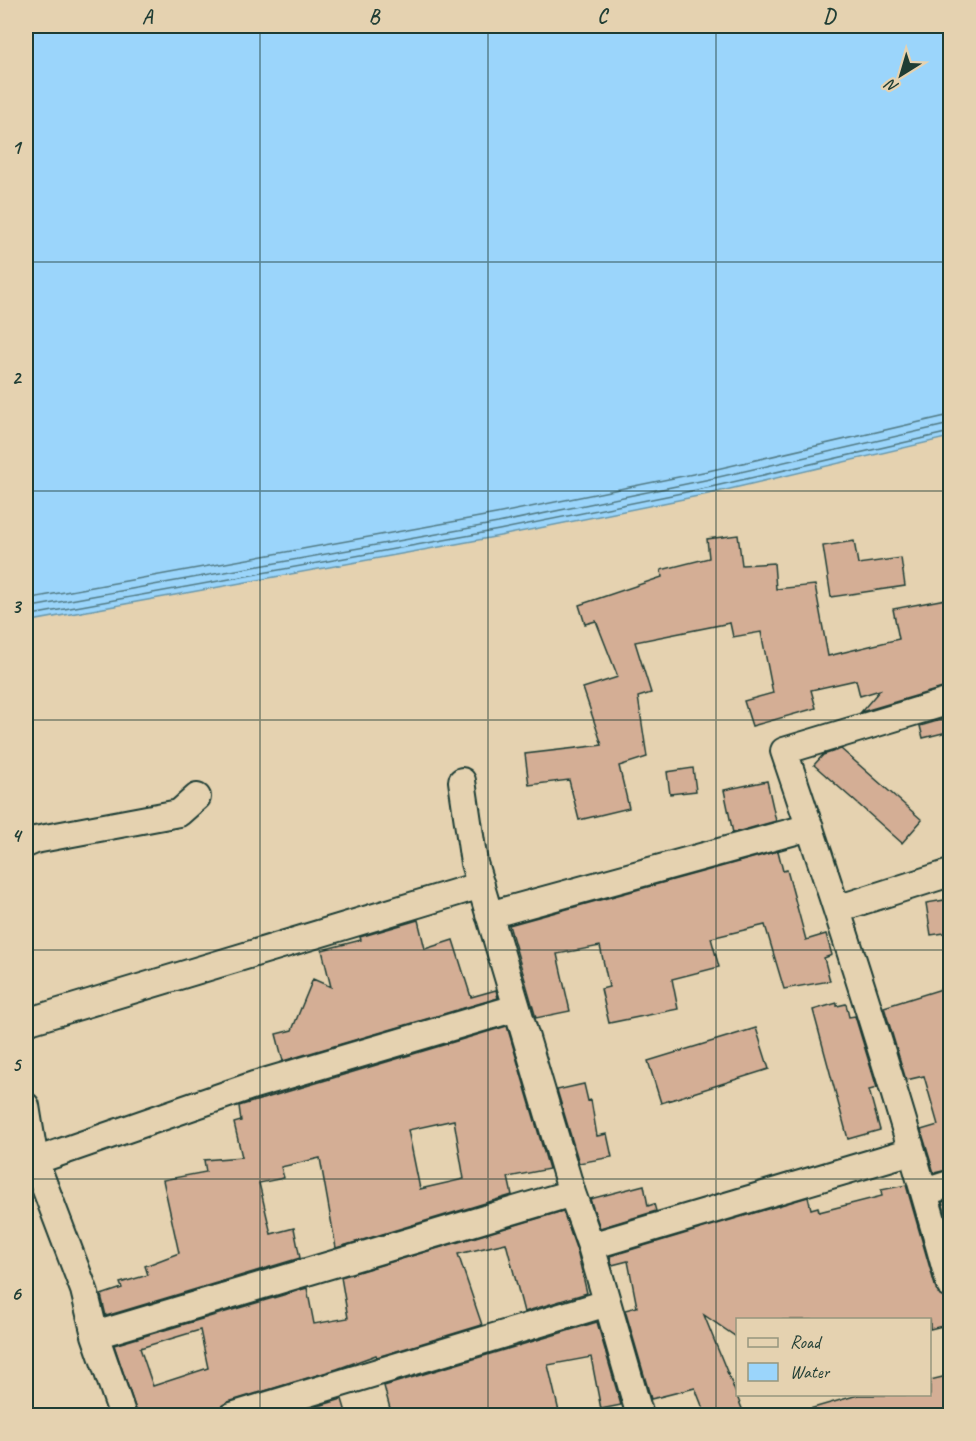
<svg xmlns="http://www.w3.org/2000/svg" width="976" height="1441" font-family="Caveat,sans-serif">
<rect width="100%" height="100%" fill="#e5d2b0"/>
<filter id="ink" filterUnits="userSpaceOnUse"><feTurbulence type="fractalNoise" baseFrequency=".0167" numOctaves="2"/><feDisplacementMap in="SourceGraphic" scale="12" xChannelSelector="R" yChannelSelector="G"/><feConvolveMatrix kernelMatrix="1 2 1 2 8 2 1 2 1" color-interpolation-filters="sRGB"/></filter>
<g filter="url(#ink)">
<path fill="#9bd5fb" stroke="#6998ab" stroke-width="1.5" d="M 26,26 L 950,26 L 950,437 L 713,493 L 500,536 L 26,622 Z"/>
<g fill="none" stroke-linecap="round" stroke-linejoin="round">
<path stroke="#517a84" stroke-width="1.5" d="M 26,599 L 496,514 L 708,471 L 950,415
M 26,608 L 498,523 L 710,479 L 950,424
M 26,616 L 499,530 L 711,487 L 950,432"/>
</g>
<path fill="#d4ae95" stroke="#1f3d34" stroke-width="1.5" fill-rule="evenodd" d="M 738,535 L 742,565 L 774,563 L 776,589 L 815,585 L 828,656 L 899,639 L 893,609 L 951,598 L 951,686 L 946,687 L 861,712 L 880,690 L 860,696 L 856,680 L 811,690 L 816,708 L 752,726 L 744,701 L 773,693 L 761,632 L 733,637 L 730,623 L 635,642 L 651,693 L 638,697 L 647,757 L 619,766 L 629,808 L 579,820 L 569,780 L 529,785 L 525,754 L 602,745 L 583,688 L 618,677 L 596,621 L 585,624 L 579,605 L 662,577 L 661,570 L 709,558 L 707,539 Z
M 854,541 L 858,564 L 901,558 L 905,586 L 831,597 L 823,546 Z
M 951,717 L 951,731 L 923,738 L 920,726 Z
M 841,749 L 922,820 L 902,843 L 814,765 L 823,755 Z
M 693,768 L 696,791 L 670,794 L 667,772 Z
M 767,781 L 776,821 L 733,833 L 724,790 Z
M 778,851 L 783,871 L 787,870 L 806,940 L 826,934 L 832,955 L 824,958 L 830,981 L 784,989 L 765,925 L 711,938 L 719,967 L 672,979 L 678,1009 L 609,1023 L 601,989 L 609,987 L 600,946 L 557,954 L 570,1011 L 536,1018 L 509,925 Z
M 951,899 L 951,932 L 931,935 L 926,903 Z
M 418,920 L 425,949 L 453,940 L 471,997 L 496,990 L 498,998 L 283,1061 L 276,1034 L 292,1030 L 313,979 L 331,987 L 322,950 L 361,940 L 360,937 Z
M 951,986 L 951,1169 L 934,1173 L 921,1130 L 938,1125 L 924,1076 L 906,1080 L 884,1007 Z
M 837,1003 L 837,1006 L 846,1004 L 849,1017 L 855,1016 L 877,1088 L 869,1090 L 880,1130 L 848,1139 L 813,1010 Z
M 507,1026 L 549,1169 L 508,1177 L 512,1195 L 336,1248 L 320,1158 L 281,1167 L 284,1178 L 259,1183 L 271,1234 L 294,1228 L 300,1258 L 106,1316 L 101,1295 L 122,1288 L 120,1283 L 148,1275 L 145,1266 L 179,1253 L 163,1180 L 206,1172 L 204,1160 L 242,1157 L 234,1123 L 241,1121 L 239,1106 ZM 454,1120 L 464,1179 L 420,1189 L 408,1130 Z
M 756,1028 L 769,1069 L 661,1103 L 648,1061 Z
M 584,1084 L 588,1101 L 591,1100 L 597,1136 L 607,1134 L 612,1157 L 579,1163 L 557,1090 Z
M 644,1185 L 648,1206 L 654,1204 L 656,1211 L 600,1228 L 590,1199 Z
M 906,1185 L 936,1289 L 940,1296 L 946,1299 L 951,1300 L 951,1324 L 930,1329 L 930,1320 L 738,1320 L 738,1338 L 704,1315 L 745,1416 L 706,1416 L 695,1388 L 651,1399 L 625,1310 L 637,1307 L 628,1261 L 612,1265 L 610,1256 L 808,1197 L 811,1209 L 818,1207 L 819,1212 L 882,1196 L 881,1190 Z
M 951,1200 L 951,1231 L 942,1202 Z
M 563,1211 L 577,1251 L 587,1293 L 524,1312 L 506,1243 L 458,1254 L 482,1325 L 377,1357 L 376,1355 L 337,1369 L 228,1402 L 221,1406 L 217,1414 L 213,1416 L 138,1416 L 114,1345 L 307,1288 L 314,1324 L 348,1318 L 341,1277 ZM 200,1330 L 208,1368 L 153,1386 L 140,1348 Z
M 597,1322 L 621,1405 L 601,1409 L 591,1357 L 548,1365 L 560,1416 L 392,1416 L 384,1386 Z
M 951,1375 L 951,1412 L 935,1416 L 807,1416 L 806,1410 L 858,1395 L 930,1395 L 930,1380 Z
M 342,1399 L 347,1416 L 286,1416 Z"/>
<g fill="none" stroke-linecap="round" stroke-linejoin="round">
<g stroke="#1f3d34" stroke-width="30">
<path id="minor" d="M 950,701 L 784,751 C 844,928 901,1105 950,1285
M 462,781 L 474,863 L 572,1193 L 591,1246 L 640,1416
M 26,844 L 35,840 L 179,813 L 197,797
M 837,909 L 950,873
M 489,915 L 810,827
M 26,1022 L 481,885
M 26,1106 L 35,1161 L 84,1290 L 95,1335 L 123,1416
M 35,1161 L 254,1085 L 516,1008
M 925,1192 L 950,1184
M 591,1246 L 912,1151
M 95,1335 L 572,1193
M 232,1416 L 607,1303"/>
</g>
<use href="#minor" stroke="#e5d2b0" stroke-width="26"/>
</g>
</g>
<path fill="none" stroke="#1f3d34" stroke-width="1.5" stroke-opacity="0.55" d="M 260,26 L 260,1416M 488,26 L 488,1416M 716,26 L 716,1416M 26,262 L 950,262M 26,491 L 950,491M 26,720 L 950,720M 26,950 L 950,950M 26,1179 L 950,1179"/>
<rect width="976" height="1441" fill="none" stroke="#e5d2b0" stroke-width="66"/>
<rect x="736" y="1318" width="195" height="78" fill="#e5d2b0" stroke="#96967e" stroke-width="1.5"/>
<rect x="748" y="1338" width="30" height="9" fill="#e5d2b0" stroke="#96967e" stroke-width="1.5"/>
<text x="790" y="1348" font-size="18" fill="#1f3d34">Road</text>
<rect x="748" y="1363" width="30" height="18" fill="#9bd5fb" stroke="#96967e" stroke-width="1.5"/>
<text x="790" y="1378" font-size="18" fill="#1f3d34">Water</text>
<g transform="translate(901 75) rotate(217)" stroke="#e5d2b0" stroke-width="4.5" paint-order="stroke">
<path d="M0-4.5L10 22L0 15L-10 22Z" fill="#1f3d34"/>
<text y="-9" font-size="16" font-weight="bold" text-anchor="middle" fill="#1f3d34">N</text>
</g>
<rect x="33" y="33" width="910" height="1375" fill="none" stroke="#1f3d34" stroke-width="2"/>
<g font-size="20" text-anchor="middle" font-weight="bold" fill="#1f3d34">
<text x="147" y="23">A</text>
<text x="374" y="23">B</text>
<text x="602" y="23">C</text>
<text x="829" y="23">D</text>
<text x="16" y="154">1</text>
<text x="16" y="384">2</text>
<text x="16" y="613">3</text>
<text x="16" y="842">4</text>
<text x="16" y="1071">5</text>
<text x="16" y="1300">6</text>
</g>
</svg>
